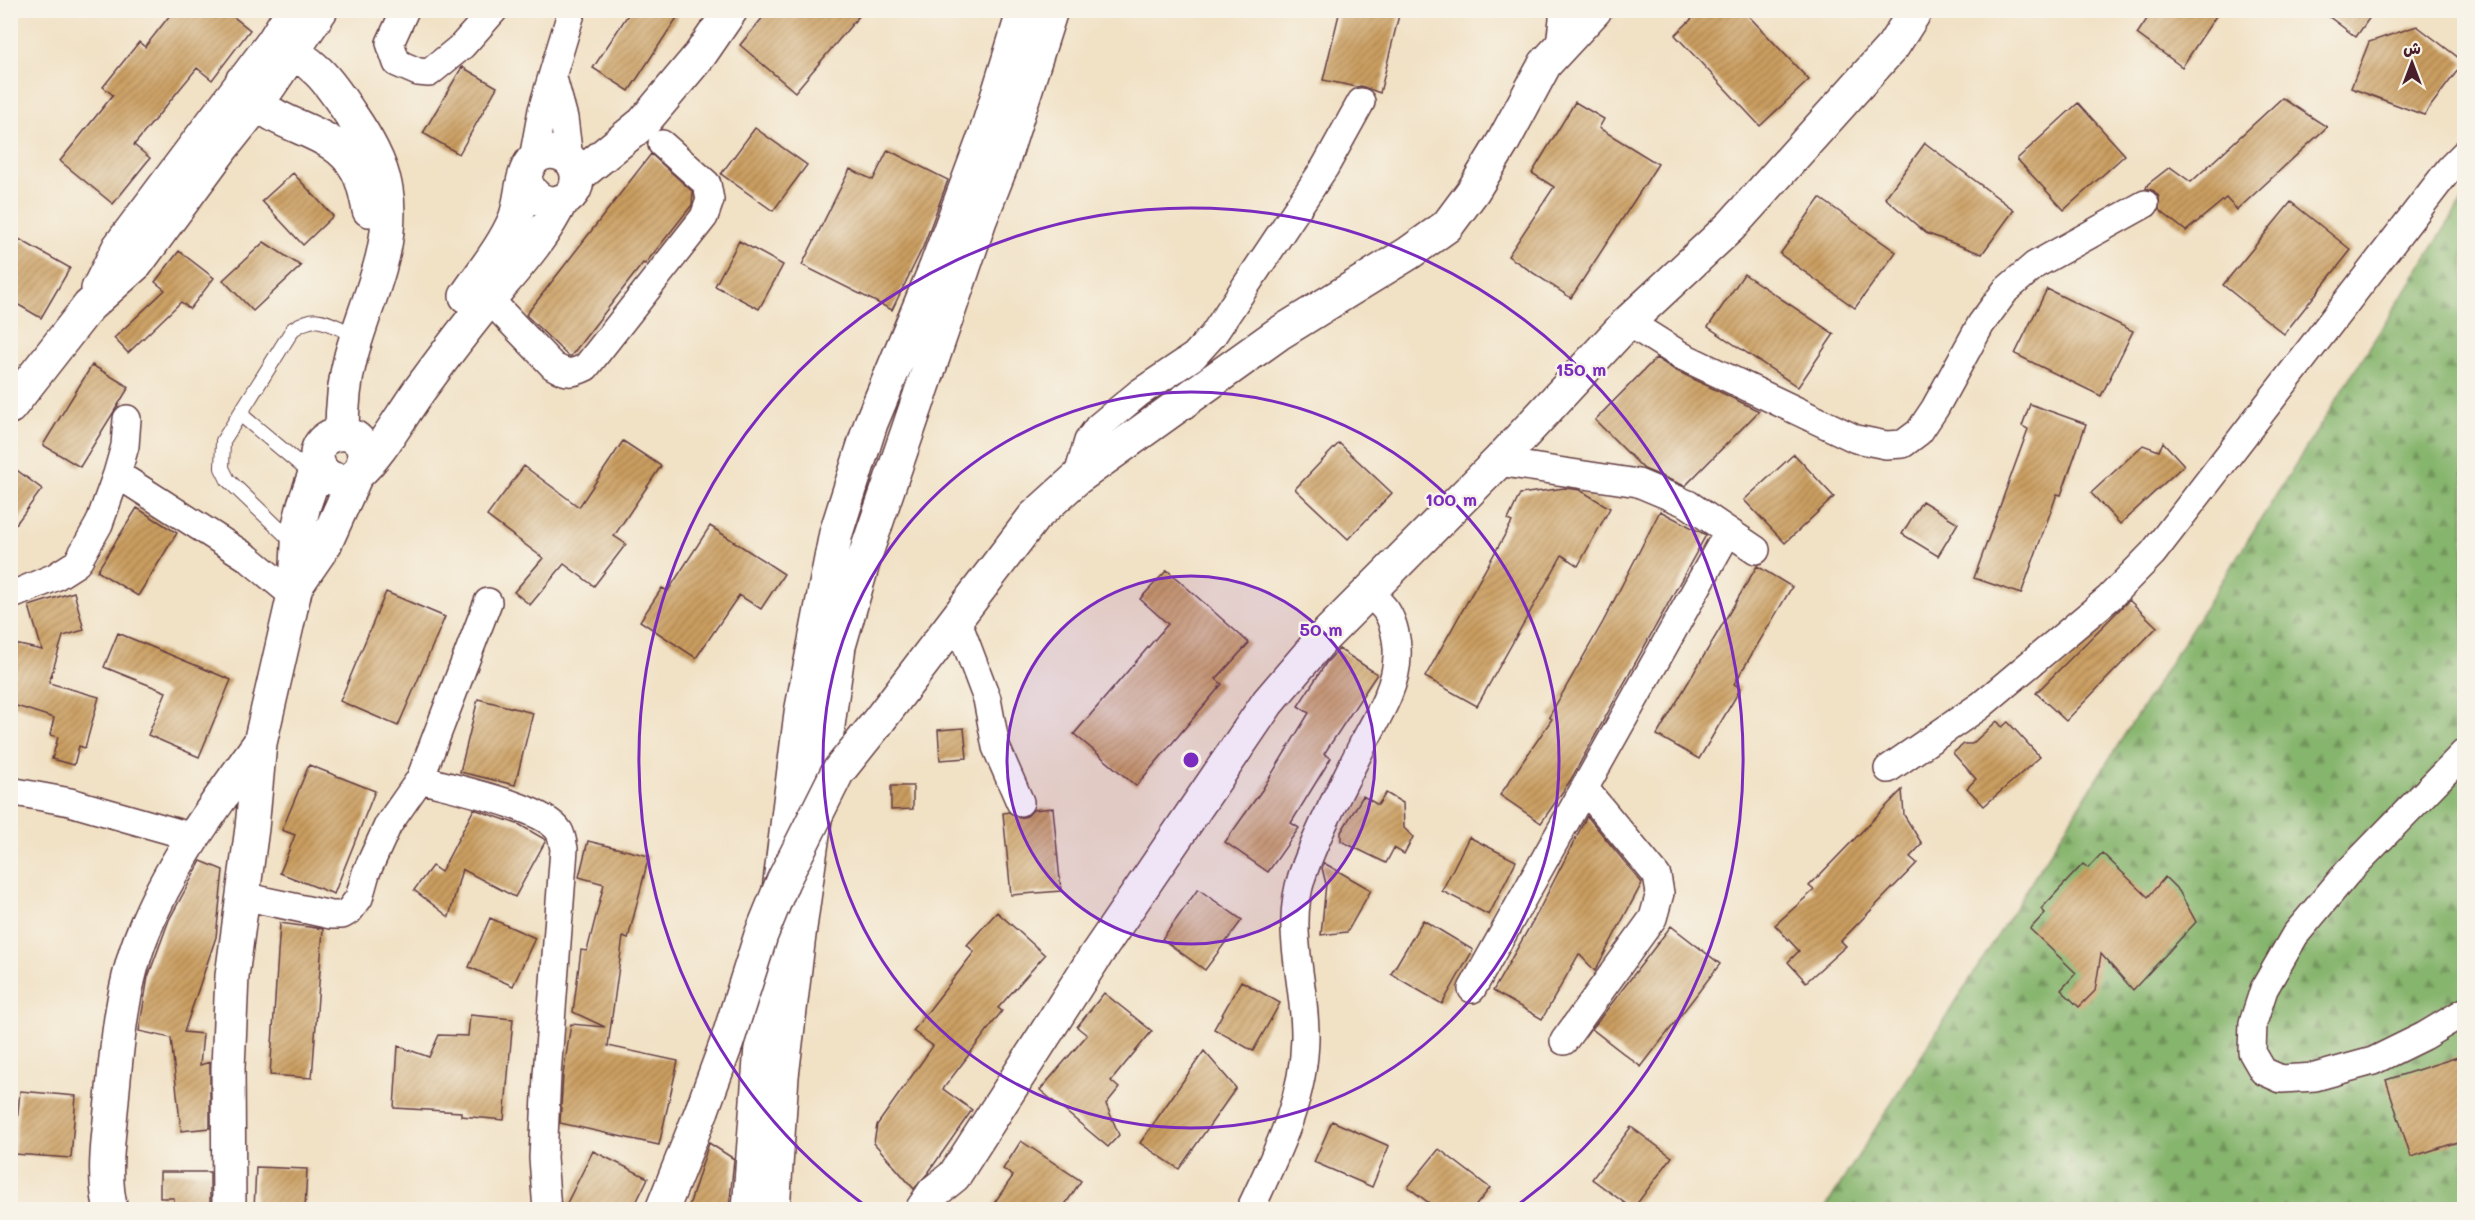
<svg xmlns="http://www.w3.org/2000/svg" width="2475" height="1220" font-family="Mali,'Playpen Sans Arabic',sans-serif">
<defs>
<pattern id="forest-firs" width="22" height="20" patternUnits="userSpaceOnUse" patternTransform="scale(1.5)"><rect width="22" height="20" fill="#86b56d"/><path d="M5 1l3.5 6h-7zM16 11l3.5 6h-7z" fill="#70935a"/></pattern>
<pattern id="building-hatch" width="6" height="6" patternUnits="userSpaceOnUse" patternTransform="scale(1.5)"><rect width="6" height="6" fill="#ca9e60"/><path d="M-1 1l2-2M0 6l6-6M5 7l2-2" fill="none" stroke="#a6804f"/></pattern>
</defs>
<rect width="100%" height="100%" fill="#f7f3e8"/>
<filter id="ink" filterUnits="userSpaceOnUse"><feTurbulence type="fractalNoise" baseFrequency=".0167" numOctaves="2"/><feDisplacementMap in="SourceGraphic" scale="12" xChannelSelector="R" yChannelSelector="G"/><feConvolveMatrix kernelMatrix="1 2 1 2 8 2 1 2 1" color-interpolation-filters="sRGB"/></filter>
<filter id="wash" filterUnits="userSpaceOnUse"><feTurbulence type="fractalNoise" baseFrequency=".008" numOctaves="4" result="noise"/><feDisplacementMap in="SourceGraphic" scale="24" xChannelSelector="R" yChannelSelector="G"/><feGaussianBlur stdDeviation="1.35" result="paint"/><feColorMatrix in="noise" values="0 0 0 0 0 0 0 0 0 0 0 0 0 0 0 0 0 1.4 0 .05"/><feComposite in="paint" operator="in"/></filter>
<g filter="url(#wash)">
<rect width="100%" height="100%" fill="#f1e1c5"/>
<path fill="url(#forest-firs)" stroke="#686a4c" stroke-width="1.5" d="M 2464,198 L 2464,1209 L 1824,1210 Z"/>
<g id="blocks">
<path fill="url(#building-hatch)" d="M 174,10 L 225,10 L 250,30 L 212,80 L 197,68 L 134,145 L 150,158 L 113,204 L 60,161 L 113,95 L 103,87 L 139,42 L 145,47 Z
M 631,10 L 682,10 L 629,91 L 593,68 Z
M 769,10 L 864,10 L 795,92 L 740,45 Z
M 1340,10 L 1381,10 L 1399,15 L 1380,93 L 1361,86 L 1357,87 L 1323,80 Z
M 1701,10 L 1743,10 L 1809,80 L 1760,126 L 1675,35 Z
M 2153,10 L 2220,10 L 2182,67 L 2137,34 Z
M 2320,10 L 2375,10 L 2356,37 Z
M 2417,26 L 2464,62 L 2424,115 L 2351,88 L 2369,42 Z
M 462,67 L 497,87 L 459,154 L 423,133 Z
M 2282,98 L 2327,127 L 2237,210 L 2226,198 L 2186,231 L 2159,210 L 2159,197 L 2154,191 L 2146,188 L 2148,184 L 2170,167 L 2191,182 Z
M 1575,102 L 1604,119 L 1599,128 L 1658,164 L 1571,298 L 1508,256 L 1554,187 L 1532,173 Z
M 2078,103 L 2125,155 L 2064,210 L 2017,159 Z
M 755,128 L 807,165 L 773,211 L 721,174 Z
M 1925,143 L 2014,210 L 1982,254 L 1926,233 L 1885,198 Z
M 888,150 L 948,180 L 923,247 L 892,310 L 802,265 L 850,169 L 873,180 Z
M 651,154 L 693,192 L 692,205 L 645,264 L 643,263 L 571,356 L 568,356 L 526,315 Z
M 293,173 L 333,216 L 303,245 L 262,201 Z
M 1820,198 L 1896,252 L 1855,308 L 1780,254 Z
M 2291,202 L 2351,250 L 2284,334 L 2223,285 Z
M 10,234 L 70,268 L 41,318 L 10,300 Z
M 739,241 L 783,265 L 759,309 L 715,286 Z
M 264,242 L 301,266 L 253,311 L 223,280 Z
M 179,251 L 214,278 L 190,309 L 181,302 L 128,353 L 114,338 L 165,290 L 155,282 Z
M 1744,274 L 1834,334 L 1798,387 L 1708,327 Z
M 2047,289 L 2133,331 L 2101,396 L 2015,354 Z
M 1656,358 L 1675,370 L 1759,411 L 1685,486 L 1644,469 L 1595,420 Z
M 92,365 L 129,387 L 80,467 L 43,445 Z
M 2030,404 L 2086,424 L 2061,495 L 2057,494 L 2021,594 L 1974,578 L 2028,429 L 2022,426 Z
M 623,441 L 661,466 L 614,536 L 626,544 L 594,586 L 564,564 L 530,605 L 514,592 L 543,558 L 487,516 L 524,466 L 579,507 Z
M 2163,442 L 2184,465 L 2120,524 L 2091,493 L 2143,445 L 2159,451 Z
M 1339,443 L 1392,493 L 1348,539 L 1295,489 Z
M 1794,454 L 1834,497 L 1785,543 L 1744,500 Z
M 10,465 L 42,489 L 10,532 Z
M 1565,488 L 1580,490 L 1610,508 L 1578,566 L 1562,555 L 1477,706 L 1425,677 L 1512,522 L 1508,520 L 1520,494 Z
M 1922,501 L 1958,523 L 1938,556 L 1902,534 Z
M 137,508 L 177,533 L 138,596 L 97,571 Z
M 1660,511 L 1706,535 L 1570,781 L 1541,823 L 1500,795 L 1552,719 L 1549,717 L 1603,622 Z
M 710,526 L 784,574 L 761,609 L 739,595 L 696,658 L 640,621 L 662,588 L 668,591 Z
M 1757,566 L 1792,587 L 1734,684 L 1741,688 L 1699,759 L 1657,735 Z
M 1167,570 L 1249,643 L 1216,679 L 1222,684 L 1136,786 L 1074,734 L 1168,624 L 1140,599 Z
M 74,592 L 84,630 L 63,636 L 49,683 L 99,697 L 85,748 L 79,746 L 74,765 L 52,759 L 58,737 L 50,735 L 54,718 L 10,704 L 10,643 L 42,650 L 29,606 Z
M 386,592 L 445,617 L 398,726 L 340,701 Z
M 2129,600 L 2157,627 L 2066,721 L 2036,693 Z
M 118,633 L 231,680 L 199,757 L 148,735 L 166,692 L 104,667 Z
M 1339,649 L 1377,674 L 1324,754 L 1331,758 L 1291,823 L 1299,828 L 1268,872 L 1225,842 L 1262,790 L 1309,713 L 1298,706 L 1326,663 Z
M 478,699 L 533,713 L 515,785 L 460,772 Z
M 1997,721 L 2002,727 L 2008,722 L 2040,757 L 1984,806 L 1967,788 L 1976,779 L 1953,753 L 1964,744 L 1972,744 Z
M 964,728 L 967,758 L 940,760 L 938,730 Z
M 309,765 L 375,791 L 334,894 L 280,873 L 295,835 L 282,830 Z
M 891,786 L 913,786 L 913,809 L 891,810 Z
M 1902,790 L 1904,815 L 1922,844 L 1910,857 L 1917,863 L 1841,941 L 1846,946 L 1806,982 L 1788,962 L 1799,951 L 1775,925 L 1814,890 L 1809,886 Z
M 1386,793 L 1403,803 L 1404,828 L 1413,837 L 1404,854 L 1394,848 L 1386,863 L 1341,841 L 1341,832 L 1363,796 L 1378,805 Z
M 1053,808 L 1061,891 L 1011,895 L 1003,813 L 1009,812 L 1019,818 L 1027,816 L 1033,810 Z
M 474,809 L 520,825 L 546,840 L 515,897 L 462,869 L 449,917 L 414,890 L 432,866 L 441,872 Z
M 1587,816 L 1642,883 L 1595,971 L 1579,954 L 1542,1019 L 1493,991 L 1538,912 Z
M 1469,837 L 1516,861 L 1489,915 L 1442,891 Z
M 588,841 L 649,856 L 628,939 L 623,937 L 608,1046 L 678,1061 L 659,1145 L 560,1123 L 563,1075 L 571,1024 L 605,1027 L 573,1012 L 581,950 L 587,951 L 604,884 L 579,877 Z
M 2102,853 L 2148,897 L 2165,877 L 2179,891 L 2196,922 L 2133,990 L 2101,954 L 2095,991 L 2079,1007 L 2061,990 L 2076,973 L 2030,929 L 2045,913 L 2041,909 L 2083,864 L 2088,868 Z
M 201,861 L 223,870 L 216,937 L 184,1032 L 203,1034 L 200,1065 L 210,1062 L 210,1128 L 181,1131 L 171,1038 L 139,1031 L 148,977 L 169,920 Z
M 1324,863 L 1371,890 L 1347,932 L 1321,935 L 1326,884 L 1322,868 Z
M 1198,889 L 1242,920 L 1205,970 L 1162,939 Z
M 997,912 L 1045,955 L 998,1008 L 1002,1011 L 943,1089 L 972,1110 L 928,1173 L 914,1189 L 874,1143 L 877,1125 L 933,1046 L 913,1031 L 974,952 L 967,945 Z
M 490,918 L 535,938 L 513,986 L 469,967 Z
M 1423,920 L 1473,950 L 1442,1004 L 1391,974 Z
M 280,923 L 323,929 L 312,1078 L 270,1075 Z
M 1671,926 L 1720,964 L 1641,1067 L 1592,1029 Z
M 1241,981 L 1280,1003 L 1253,1051 L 1214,1029 Z
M 1104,993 L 1152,1031 L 1111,1081 L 1119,1088 L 1106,1104 L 1119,1135 L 1108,1147 L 1040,1090 L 1087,1035 L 1077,1027 Z
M 470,1015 L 513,1019 L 504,1120 L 461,1116 L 461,1112 L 394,1108 L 398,1046 L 429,1057 L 439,1035 L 468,1036 Z
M 1204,1051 L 1236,1088 L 1179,1169 L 1140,1143 Z
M 2464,1055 L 2464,1140 L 2411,1157 L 2386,1080 Z
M 20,1091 L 76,1096 L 71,1158 L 14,1154 Z
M 1332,1121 L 1389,1146 L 1372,1187 L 1314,1162 Z
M 1631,1127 L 1672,1157 L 1633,1209 L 1592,1179 Z
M 1021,1141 L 1081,1181 L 1062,1209 L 990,1209 L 1013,1176 L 1003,1169 Z
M 709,1143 L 734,1159 L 729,1209 L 688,1209 Z
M 1439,1149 L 1490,1188 L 1473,1209 L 1437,1209 L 1408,1187 Z
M 593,1151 L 648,1178 L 633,1209 L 564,1209 Z
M 256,1167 L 307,1169 L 305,1209 L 254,1209 Z
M 160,1172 L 210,1172 L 210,1209 L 174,1209 L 174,1198 L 160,1198 Z"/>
</g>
</g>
<g filter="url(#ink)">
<use href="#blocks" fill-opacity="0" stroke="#633c42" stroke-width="1.5"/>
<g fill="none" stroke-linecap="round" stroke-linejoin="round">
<g stroke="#633c42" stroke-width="16">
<path id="lane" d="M 240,414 L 314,476
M 295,544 L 228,480 L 222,468 L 223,441 L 293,329 C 315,315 322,320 344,330"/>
</g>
<g stroke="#633c42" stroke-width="30">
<path id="street" d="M 405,10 L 390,43 L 397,63 L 418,72 L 429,73 L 462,46 L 494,10
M 1560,46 L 1564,10
M 553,78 L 564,118 L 569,159
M 533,159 L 542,110 L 572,10
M 489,299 L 553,366 C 566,374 572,374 586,367 L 704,217 L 710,200 L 707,184 L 662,144
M 1628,322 L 1682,356 L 1856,439 L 1886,445 L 1903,444 L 1919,432 L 1935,408 L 1981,324 L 2006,290 L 2035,265 L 2145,204
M 1498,462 L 1638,483 L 1688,504 L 1756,550
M 117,474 L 125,446 L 127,419
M 1077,478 L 1088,441 L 1098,427 L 1139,393 L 1194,356 L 1213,335 L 1325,167 L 1361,102
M 10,596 L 55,577 L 77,563 L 99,524 L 117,474 L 248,558 L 294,596
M 956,617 L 987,699 L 996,747 L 1020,802
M 2464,753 L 2347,873 L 2295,935 L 2264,989 L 2253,1023 L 2252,1052 L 2263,1071 L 2281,1079 L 2315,1077 L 2373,1061 L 2424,1036 L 2464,1012
M 1888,769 L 1980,706 L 2109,598 L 2153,553 L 2450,168 L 2464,154
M 420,779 C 452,788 543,806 559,831 C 562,836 563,844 564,849 L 547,1075 L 543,1158 L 547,1210
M 10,791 L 70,802 L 193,837
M 242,896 L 331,915 L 342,915 L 349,911 L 359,898 L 366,873 L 388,825 L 420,779 L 488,602
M 1472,989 L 1728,532
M 1564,1041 L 1653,918 L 1660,893 L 1657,876 L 1585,789
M 1250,1210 C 1276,1154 1304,1101 1305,1038 C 1306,984 1284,930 1302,876 C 1318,830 1342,787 1363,744 C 1377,718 1397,686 1397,656 C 1398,643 1394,623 1387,612 C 1383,605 1374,598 1368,592"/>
</g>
<g stroke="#633c42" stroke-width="36">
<path id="secondary" d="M 273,42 C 314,61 327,78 351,115 C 366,137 381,162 386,189 C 396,249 366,300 351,356 C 344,382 342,406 342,433
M 242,81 C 247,89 251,97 258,104 C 288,130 336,131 357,170 C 364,182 366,196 369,210
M 577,177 L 643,123 L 700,55 L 731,10
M 98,289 L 119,247 L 273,42 L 293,10
M 466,296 C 483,271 503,247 515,219 C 522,201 520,176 532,161 C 544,146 570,151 576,170 C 585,205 535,218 525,178
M 10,407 L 89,306 L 137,263 L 222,148 L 258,103 L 321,10
M 362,468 C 377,416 295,428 323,473 C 333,480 345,485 356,475 C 381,454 404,410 424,384 C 446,354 468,325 491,297 C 517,266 544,237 561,201
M 296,586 L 325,544 L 356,475
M 877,723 L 1034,517 L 1077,478 L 1278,334 L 1409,253 L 1447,226 L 1473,191 L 1503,142 L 1545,64 L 1595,10
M 111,1210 C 102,1174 109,1136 112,1100 C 117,1044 122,983 144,930 C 171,862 217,803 259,744
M 229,1210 L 228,1068 L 232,976 L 252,828 L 260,743 L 296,586 L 299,525 L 304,505 L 318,465
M 662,1210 L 702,1110
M 749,1210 L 763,1019 L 801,713 L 836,533 L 871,423 L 936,267 L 986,133 L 1024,10
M 773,1210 L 782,1076 L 799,935 L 839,646 L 866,553 L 980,220 L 1002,164 L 1051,10
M 922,1210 L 934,1192 L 954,1176 L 1096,955 L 1268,702 L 1321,640 L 1498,462 L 1628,322 L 1731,226 L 1893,46 L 1916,10"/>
</g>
<use href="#lane" stroke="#fff" stroke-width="14"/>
<use href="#street" stroke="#fff" stroke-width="27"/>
<use href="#secondary" stroke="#fff" stroke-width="33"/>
<g stroke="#633c42" stroke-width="36" stroke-linecap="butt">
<path id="secondary-bridge" d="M 702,1110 L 727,1042 L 761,935 L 783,881 L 837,773 L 877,723"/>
</g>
<use href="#secondary-bridge" stroke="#fff" stroke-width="33"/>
</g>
</g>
<circle cx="1191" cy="760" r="184" fill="#7b2cbf" fill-opacity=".12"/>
<g fill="none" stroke="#7b2cbf" stroke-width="3">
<circle cx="1191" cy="760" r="184"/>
<circle cx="1191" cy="760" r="368"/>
<path d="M870 1209A552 552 0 1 1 1512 1209"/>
</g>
<circle cx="1191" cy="760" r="9" fill="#7b2cbf" stroke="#f7f3e8" stroke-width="3"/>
<g font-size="18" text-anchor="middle" font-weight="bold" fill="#7b2cbf" stroke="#f7f3e8" stroke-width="5" stroke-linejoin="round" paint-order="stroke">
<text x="1581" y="376">150 m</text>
<text x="1451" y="506">100 m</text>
<text x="1321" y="636">50 m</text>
</g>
<rect width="2475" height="1220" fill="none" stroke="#f7f3e8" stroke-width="36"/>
<g transform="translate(2412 63)" stroke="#f7f3e8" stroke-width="4.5" paint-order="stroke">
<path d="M0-4.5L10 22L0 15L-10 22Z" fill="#4a1f2b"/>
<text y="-9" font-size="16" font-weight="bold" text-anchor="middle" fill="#4a1f2b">ش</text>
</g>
</svg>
